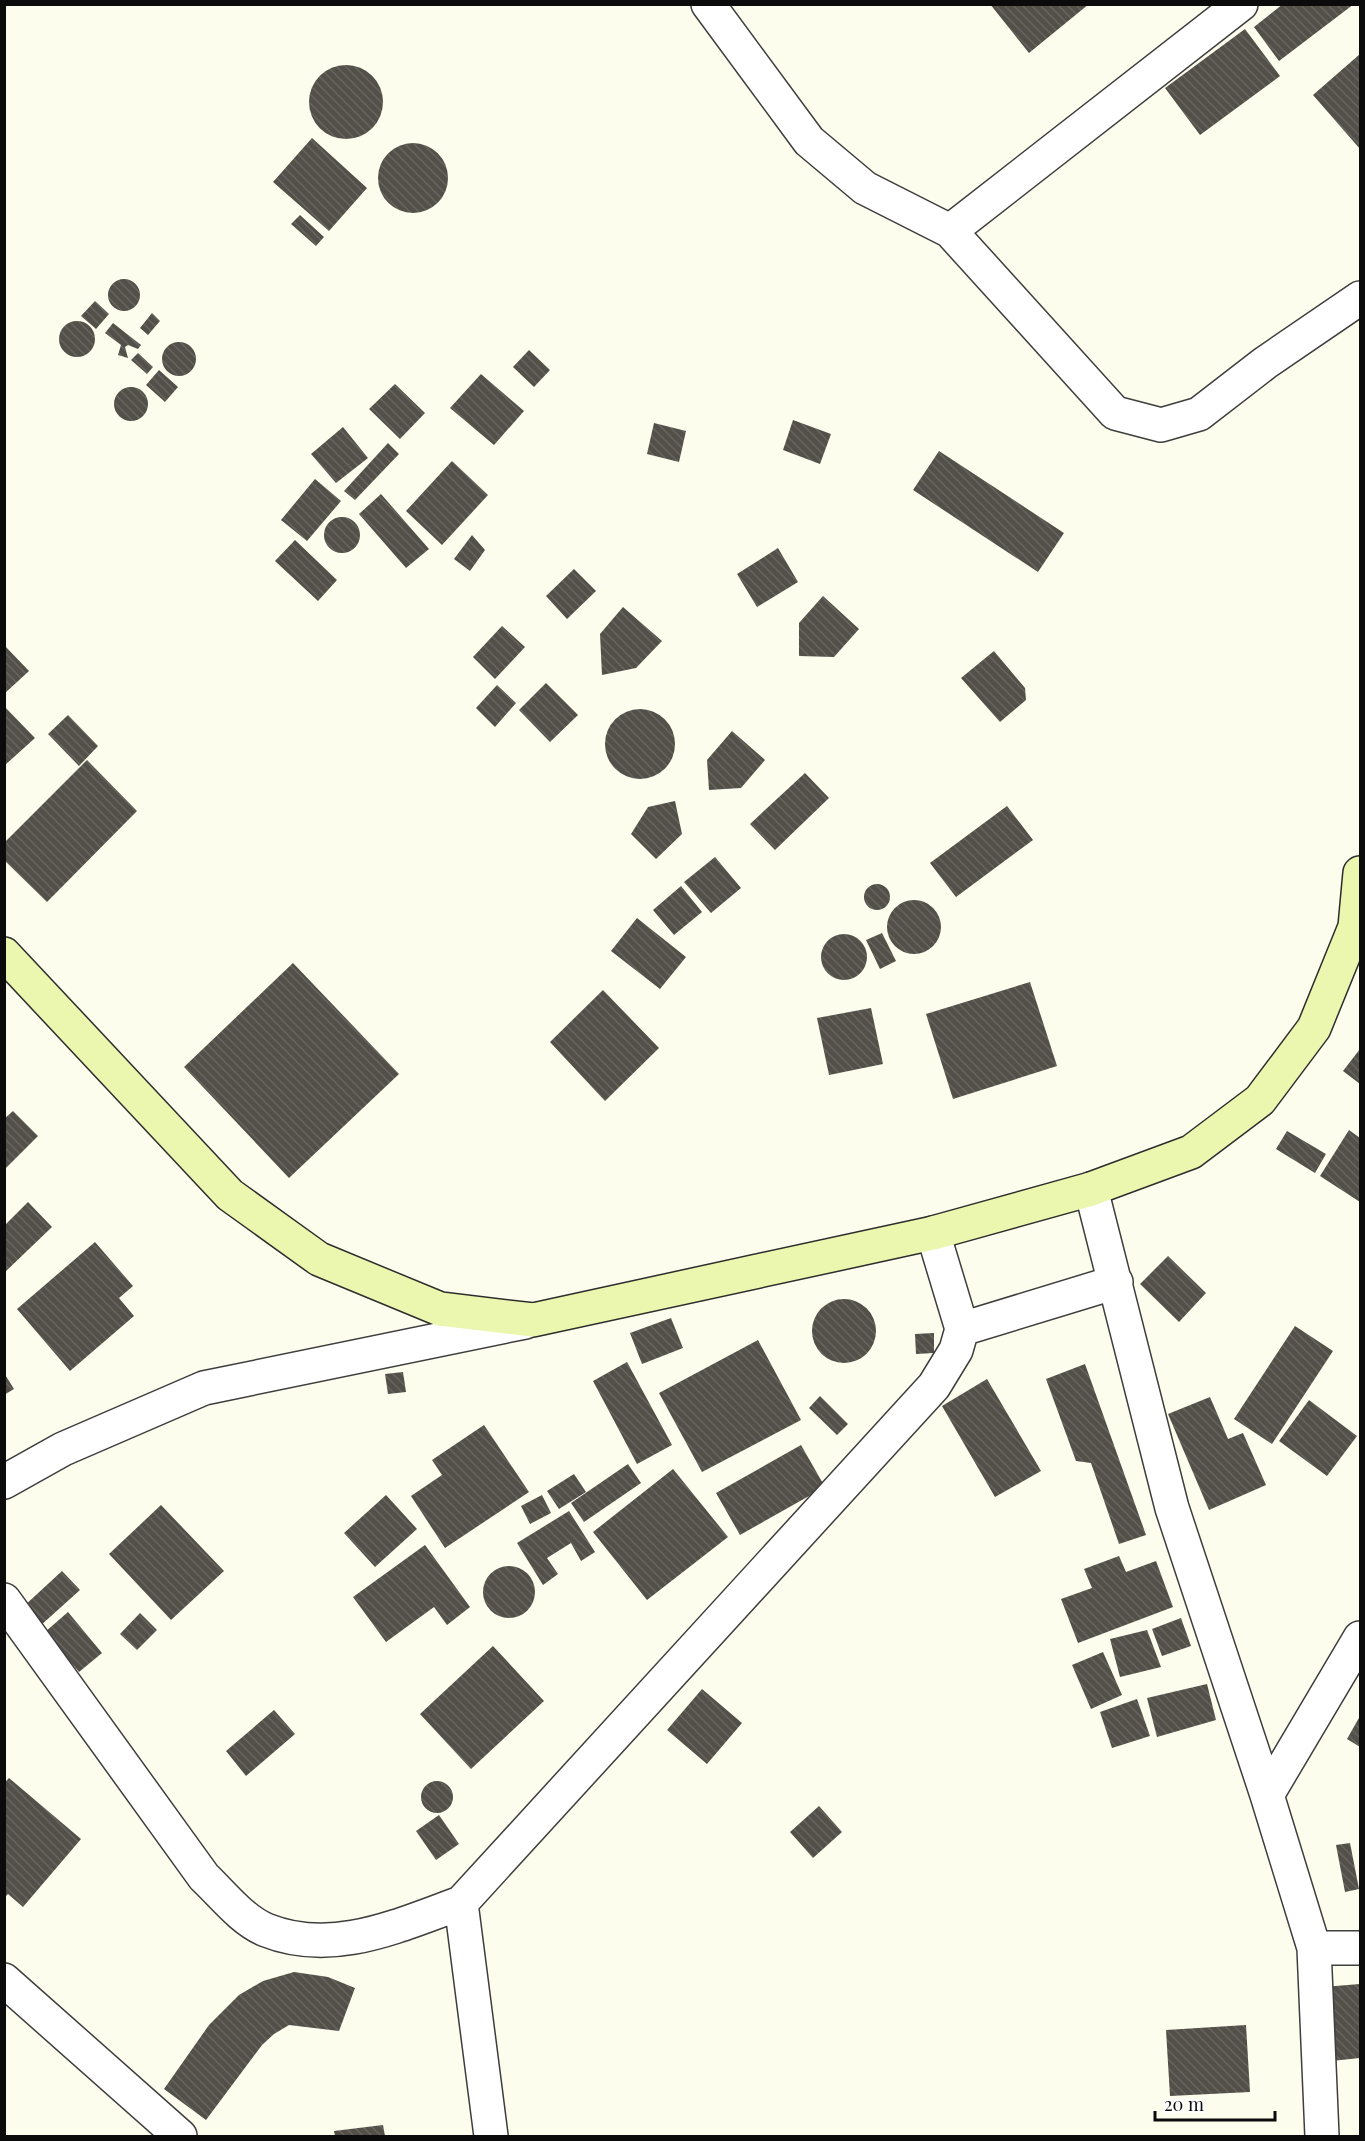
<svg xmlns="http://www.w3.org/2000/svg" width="1365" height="2141" font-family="'Playfair Display',serif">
<defs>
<pattern id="building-back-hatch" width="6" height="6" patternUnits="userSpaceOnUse" patternTransform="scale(1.5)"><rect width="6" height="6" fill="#534f49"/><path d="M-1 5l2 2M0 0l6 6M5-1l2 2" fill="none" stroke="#67645f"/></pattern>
</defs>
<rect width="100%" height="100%" fill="#fcfdec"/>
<path fill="url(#building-back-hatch)" d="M 990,4 L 1089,4 L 1029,53 Z
M 1283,4 L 1354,4 L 1279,61 L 1254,27 Z
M 1245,29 L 1280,76 L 1200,135 L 1165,88 Z
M 1360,54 L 1360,149 L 1313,95 Z
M309 102a37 37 0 1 1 74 0a37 37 0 1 1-74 0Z
M 312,138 L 367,188 L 329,231 L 273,182 Z
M378 178a35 35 0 1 1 70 0a35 35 0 1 1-70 0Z
M 300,215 L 324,237 L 316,246 L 291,224 Z
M108 295a16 16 0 1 1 32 0a16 16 0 1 1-32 0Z
M 95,301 L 109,314 L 96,329 L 81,316 Z
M 152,313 L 160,321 L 148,335 L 140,328 Z
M59 339a18 18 0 1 1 36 0a18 18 0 1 1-36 0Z
M 113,323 L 141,345 L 138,349 L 128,345 L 125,347 L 128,358 L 118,355 L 121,345 L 105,333 Z
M162 359a17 17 0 1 1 34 0a17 17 0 1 1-34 0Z
M 529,350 L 550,370 L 534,387 L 513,367 Z
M 138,353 L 153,367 L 147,374 L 131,360 Z
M 159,370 L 178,387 L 165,402 L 146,385 Z
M 481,374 L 524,411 L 494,445 L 450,408 Z
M 395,384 L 425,413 L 400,439 L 369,409 Z
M114 404a17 17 0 1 1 34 0a17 17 0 1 1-34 0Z
M 793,420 L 831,434 L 820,464 L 783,450 Z
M 654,423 L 686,431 L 679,462 L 647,454 Z
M 343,427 L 368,458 L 336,483 L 311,454 Z
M 388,443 L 399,454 L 355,500 L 344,491 Z
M 939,451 L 1064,533 L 1038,572 L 913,490 Z
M 452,461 L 488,495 L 442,545 L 406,511 Z
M 315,479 L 341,501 L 307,541 L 281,520 Z
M 381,494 L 429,549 L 406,568 L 359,514 Z
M324 535a18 18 0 1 1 36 0a18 18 0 1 1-36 0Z
M 472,535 L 485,550 L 470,571 L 454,559 Z
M 295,540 L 337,580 L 318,601 L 275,561 Z
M 778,548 L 798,582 L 757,607 L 737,574 Z
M 574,569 L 596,591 L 567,619 L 546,596 Z
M 823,596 L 859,629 L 834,657 L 799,656 L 799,623 Z
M 623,607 L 662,641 L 636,668 L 602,675 L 600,634 Z
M 502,626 L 525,647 L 495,679 L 473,657 Z
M 4,645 L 29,671 L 4,694 Z
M 994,651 L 1025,688 L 1026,700 L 1000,722 L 961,678 Z
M 546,683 L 578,715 L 550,742 L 519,710 Z
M 497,685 L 516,703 L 495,727 L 476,708 Z
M 4,706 L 35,738 L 4,766 Z
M605 744a35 35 0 1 1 70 0a35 35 0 1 1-70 0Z
M 68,715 L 98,746 L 79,766 L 48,734 Z
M 732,731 L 765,760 L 741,788 L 709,790 L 707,760 Z
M 87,760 L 137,811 L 47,902 L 4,860 L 4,843 Z
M 805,773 L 829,798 L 775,850 L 750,824 Z
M 675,801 L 682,834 L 656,859 L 631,834 L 648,807 Z
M 1007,806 L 1033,840 L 956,897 L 930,863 Z
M 715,857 L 741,888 L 711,913 L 684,882 Z
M864 897a13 13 0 1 1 26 0a13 13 0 1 1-26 0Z
M 681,886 L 702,912 L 674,935 L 653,910 Z
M887 927a27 27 0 1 1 54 0a27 27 0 1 1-54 0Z
M 637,918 L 686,957 L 660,989 L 611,951 Z
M 882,933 L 896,961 L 880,969 L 866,940 Z
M821 957a23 23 0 1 1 46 0a23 23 0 1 1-46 0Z
M 293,963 L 399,1074 L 289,1178 L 184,1067 Z
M 1030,982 L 1057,1066 L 953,1099 L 926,1014 Z
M 603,990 L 659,1048 L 605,1101 L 550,1042 Z
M 871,1008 L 883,1064 L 829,1075 L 817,1018 Z
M 1360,1049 L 1360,1084 L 1343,1071 Z
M 13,1111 L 38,1136 L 4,1170 L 4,1119 Z
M 1349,1130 L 1360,1138 L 1360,1202 L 1320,1176 Z
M 1287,1131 L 1326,1154 L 1315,1173 L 1276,1149 Z
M 28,1202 L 52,1227 L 4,1273 L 4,1226 Z
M 95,1242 L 133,1286 L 119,1298 L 134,1316 L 70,1371 L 17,1309 Z
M 1168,1256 L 1206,1293 L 1179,1322 L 1140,1284 Z
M812 1331a32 32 0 1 1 64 0a32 32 0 1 1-64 0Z
M 671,1318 L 683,1348 L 642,1364 L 630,1333 Z
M 1295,1326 L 1333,1351 L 1272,1444 L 1234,1419 Z
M 934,1333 L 934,1353 L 916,1354 L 915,1334 Z
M 758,1340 L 801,1420 L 702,1472 L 659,1393 Z
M 627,1362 L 672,1445 L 637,1464 L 593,1381 Z
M 1085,1364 L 1146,1535 L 1119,1544 L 1091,1463 L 1076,1461 L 1046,1379 Z
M 403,1372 L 406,1392 L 388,1394 L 385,1374 Z
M 4,1373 L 14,1389 L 4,1395 Z
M 987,1379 L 1041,1471 L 995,1497 L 942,1406 Z
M 820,1396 L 848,1424 L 837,1435 L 809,1408 Z
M 1210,1397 L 1228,1439 L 1243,1433 L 1266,1485 L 1209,1510 L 1168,1414 Z
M 1309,1400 L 1357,1436 L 1327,1476 L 1279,1441 Z
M 484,1425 L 529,1492 L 445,1548 L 411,1496 L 442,1475 L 432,1460 Z
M 801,1445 L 825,1487 L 740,1535 L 716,1493 Z
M 628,1464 L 641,1483 L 584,1522 L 571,1503 Z
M 673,1469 L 728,1537 L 647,1600 L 593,1532 Z
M 574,1474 L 586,1492 L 559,1509 L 547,1491 Z
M 386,1495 L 417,1529 L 375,1567 L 344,1533 Z
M 542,1495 L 551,1513 L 530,1524 L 521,1506 Z
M 161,1505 L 224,1571 L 171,1620 L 109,1554 Z
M 569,1511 L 595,1552 L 581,1561 L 571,1543 L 547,1558 L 558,1574 L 543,1585 L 517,1543 Z
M 425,1545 L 470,1607 L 447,1625 L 434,1607 L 386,1642 L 353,1597 Z
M 1119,1556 L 1126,1572 L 1156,1561 L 1173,1607 L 1078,1643 L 1061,1599 L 1092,1588 L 1084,1569 Z
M483 1592a26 26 0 1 1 52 0a26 26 0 1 1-52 0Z
M 62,1571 L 80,1590 L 40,1626 L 23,1607 Z
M 68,1612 L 102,1653 L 79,1672 L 45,1632 Z
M 140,1613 L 157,1630 L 137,1650 L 120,1634 Z
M 1181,1618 L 1191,1646 L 1162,1656 L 1152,1629 Z
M 1147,1630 L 1161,1667 L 1120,1677 L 1110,1639 Z
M 493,1646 L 544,1701 L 471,1769 L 420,1714 Z
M 1103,1652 L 1122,1695 L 1091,1709 L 1072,1665 Z
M 1207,1684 L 1216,1720 L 1157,1737 L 1147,1698 Z
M 702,1689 L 742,1723 L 707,1764 L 667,1730 Z
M 1137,1699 L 1150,1736 L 1112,1748 L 1100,1712 Z
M 274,1710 L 295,1734 L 246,1776 L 226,1751 Z
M 1360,1716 L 1360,1747 L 1347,1739 Z
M 9,1778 L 81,1839 L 23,1907 L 8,1894 L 4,1898 L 4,1783 Z
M421 1797a16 16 0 1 1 32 0a16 16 0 1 1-32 0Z
M 819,1806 L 842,1832 L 813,1858 L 790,1832 Z
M 439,1815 L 459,1844 L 436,1860 L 416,1831 Z
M 1350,1843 L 1359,1889 L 1345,1892 L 1336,1845 Z
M 294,1972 L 328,1977 L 355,1988 L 339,2031 L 289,2025 L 274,2034 L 262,2045 L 206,2120 L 164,2089 L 209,2025 L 239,1995 L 263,1981 Z
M 1360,1984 L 1360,2058 L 1331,2061 L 1323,1987 Z
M 1246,2025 L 1250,2092 L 1170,2096 L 1166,2030 Z
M 383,2125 L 385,2136 L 335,2136 L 334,2131 Z"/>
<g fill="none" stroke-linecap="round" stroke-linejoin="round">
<g stroke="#3e3e3e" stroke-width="36">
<path id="street" d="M 708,4 L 809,141 L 865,188 L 950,231 L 1115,413 L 1161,425 L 1199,414 L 1265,363 L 1360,298
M 950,231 L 1241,4
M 1091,1189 L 1172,1508 L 1267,1795 L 1314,1948 L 1322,2136
M 962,1329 L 1116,1282
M 4,1482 L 63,1449 L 204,1388 L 525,1322
M 4,1600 L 204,1877 C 223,1895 242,1920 266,1930 C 333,1957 399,1925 461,1903
M 1267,1795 L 1360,1638
M 1314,1948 L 1360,1948
M 4,1980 L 180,2136
M 491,2136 L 461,1903 L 934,1386 L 956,1350 L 962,1329 L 933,1233"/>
</g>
<g stroke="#2d2d2d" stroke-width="36">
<path id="secondary" d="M 4,954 L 230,1195 L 319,1259 L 440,1309 L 533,1320 L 933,1233 L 1091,1189 L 1191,1152 L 1260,1100 L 1314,1028 L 1355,927 L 1360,873"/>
</g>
<use href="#street" stroke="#fff" stroke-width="33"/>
<use href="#secondary" stroke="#ebf6ae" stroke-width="33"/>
</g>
<rect width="1365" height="2141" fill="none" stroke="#0b0b0b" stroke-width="12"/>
<path d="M1155 2111v9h120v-9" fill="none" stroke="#0b0b0b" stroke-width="3"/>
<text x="1164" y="2111" font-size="18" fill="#0b0b0b" stroke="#ffffff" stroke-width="4.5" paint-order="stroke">20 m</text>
</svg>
